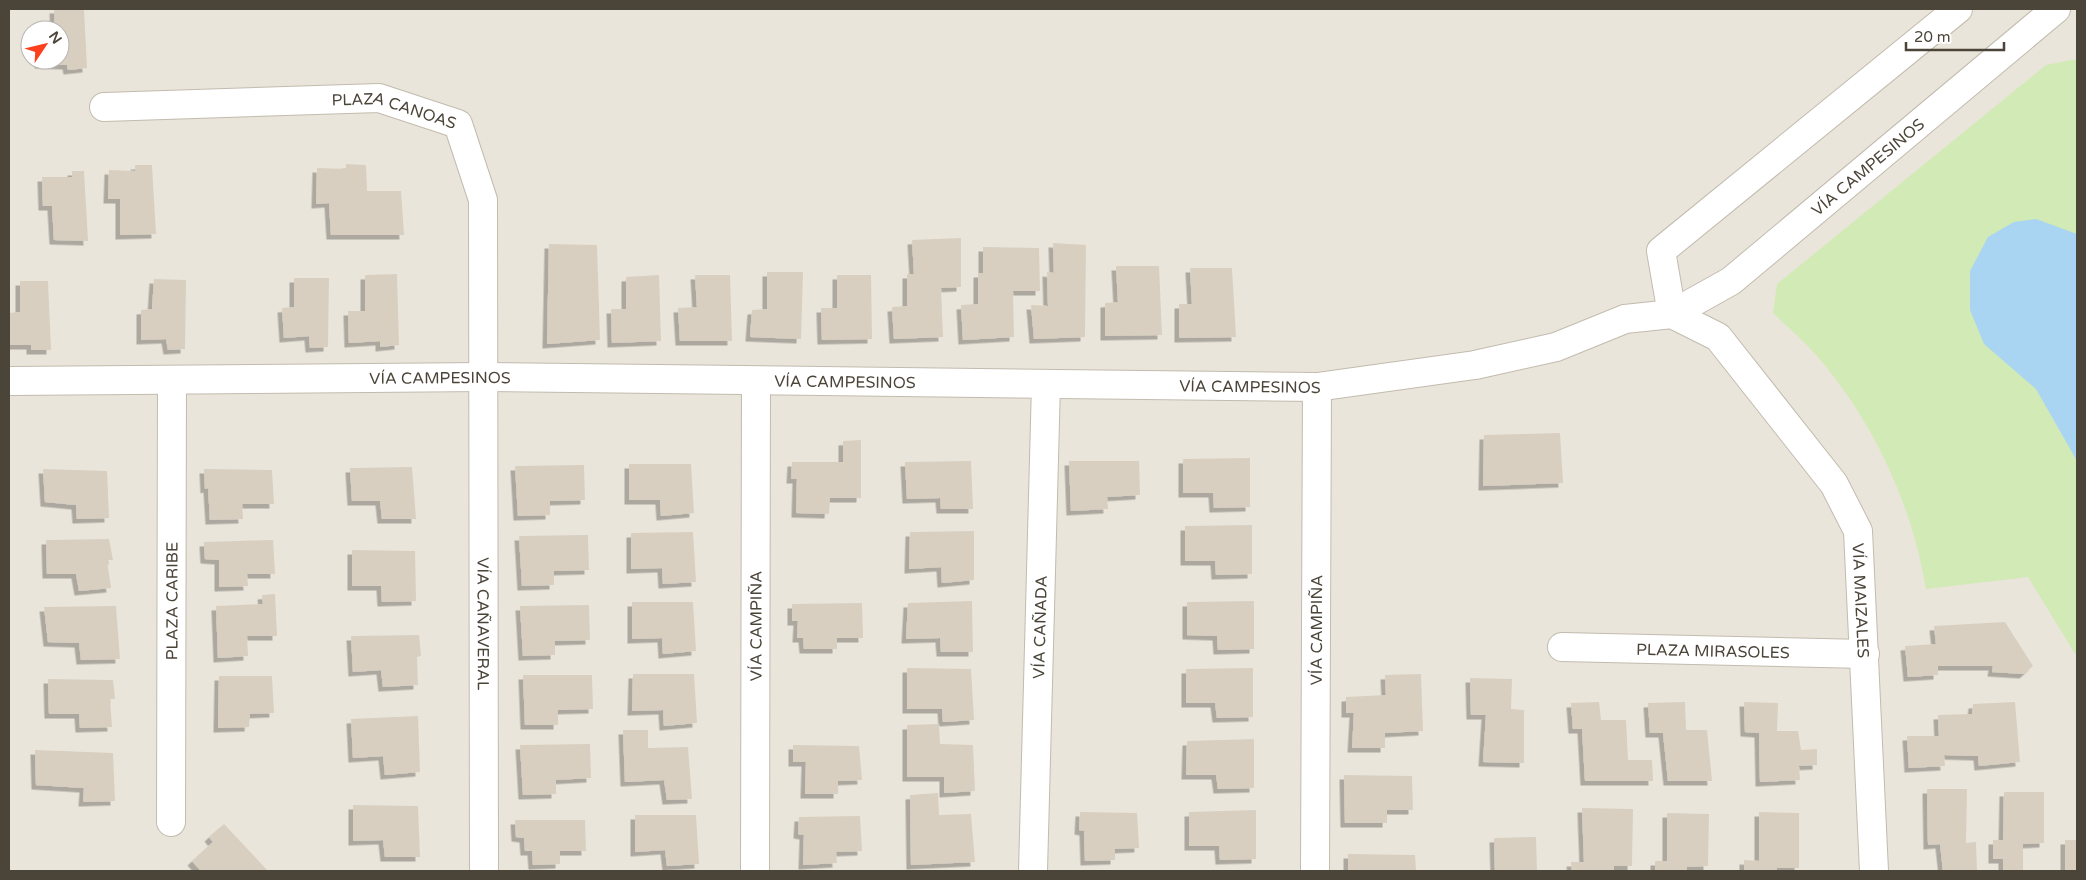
<svg xmlns="http://www.w3.org/2000/svg" width="2086" height="880" font-family="'Varela Round',sans-serif">
<defs>
<filter id="shadow"><feDropShadow dx="-4.5" dy="4.5" stdDeviation="0" flood-color="#0004"/></filter>
</defs>
<rect width="100%" height="100%" fill="#f6f3ec"/>
<path fill="#eae5da" fill-rule="evenodd" d="M 9,9 L 2077,9 L 2077,871 L 9,871 ZM 30,30 L 60,30 L 60,60 L 30,60 Z"/>
<path fill="#d2eab5" d="M 2077,59 L 2077,657 L 2028,577 L 1926,589 C 1912,504 1873,421 1817,356 C 1804,341 1788,327 1773,313 L 1777,284 L 2046,65 Z"/>
<path fill="#a9d4f2" d="M 2036,219 L 2077,234 L 2077,461 L 2036,389 L 1984,344 L 1970,310 L 1970,271 L 1988,237 L 2014,222 Z"/>
<path fill="#d8cfc1" filter="url(#shadow)" d="M 54,9 L 84,9 L 87,68 L 68,70 L 67,65 L 39,64 L 39,60 L 60,60 L 60,30 L 55,30 Z
M 346,164 L 366,165 L 367,191 L 401,191 L 404,235 L 331,235 L 329,203 L 316,204 L 317,168 L 346,169 Z
M 135,165 L 152,165 L 156,234 L 120,235 L 120,199 L 108,199 L 109,170 L 135,171 Z
M 72,171 L 84,171 L 88,241 L 54,240 L 52,206 L 43,206 L 42,177 L 72,177 Z
M 961,238 L 961,287 L 941,288 L 943,337 L 894,339 L 892,307 L 907,306 L 907,274 L 914,274 L 912,240 Z
M 1053,243 L 1086,245 L 1085,337 L 1034,339 L 1031,305 L 1048,306 L 1047,272 L 1054,273 Z
M 549,244 L 597,245 L 600,340 L 547,344 Z
M 983,247 L 1039,248 L 1040,291 L 1013,291 L 1014,337 L 963,340 L 961,305 L 978,304 L 978,273 L 983,273 Z
M 1116,266 L 1159,266 L 1162,335 L 1105,336 L 1105,303 L 1118,302 Z
M 1190,268 L 1232,268 L 1236,337 L 1179,338 L 1179,304 L 1192,304 Z
M 767,272 L 803,272 L 801,339 L 750,337 L 752,310 L 767,309 Z
M 397,274 L 399,345 L 380,347 L 380,341 L 349,343 L 348,311 L 365,311 L 365,275 Z
M 659,275 L 661,341 L 612,343 L 611,309 L 626,309 L 626,277 Z
M 695,275 L 730,275 L 732,341 L 680,341 L 678,308 L 697,307 Z
M 837,275 L 871,275 L 872,339 L 822,340 L 821,308 L 837,308 Z
M 294,278 L 329,278 L 328,347 L 310,348 L 309,336 L 284,338 L 282,308 L 294,307 Z
M 154,279 L 186,280 L 185,349 L 168,350 L 166,339 L 141,340 L 141,310 L 152,309 Z
M 20,281 L 48,281 L 51,350 L 31,350 L 31,345 L 9,345 L 9,313 L 20,312 Z
M 1560,433 L 1563,483 L 1483,486 L 1484,435 Z
M 861,440 L 861,498 L 830,498 L 829,514 L 796,513 L 797,479 L 791,479 L 792,462 L 843,462 L 843,441 Z
M 1250,458 L 1250,507 L 1214,508 L 1213,493 L 1183,493 L 1183,459 Z
M 971,461 L 973,509 L 941,509 L 940,498 L 907,499 L 905,462 Z
M 1069,461 L 1139,461 L 1140,495 L 1107,497 L 1108,509 L 1071,511 Z
M 629,464 L 691,464 L 694,513 L 661,516 L 660,500 L 629,500 Z
M 584,465 L 585,500 L 550,501 L 550,515 L 518,516 L 515,466 Z
M 412,467 L 416,519 L 382,519 L 380,501 L 352,501 L 350,468 Z
M 43,469 L 107,471 L 109,518 L 77,519 L 76,505 L 45,502 Z
M 204,469 L 272,470 L 274,504 L 242,504 L 243,519 L 210,520 L 208,488 L 205,489 Z
M 1252,525 L 1252,574 L 1216,575 L 1215,561 L 1185,561 L 1185,526 Z
M 974,531 L 974,580 L 942,583 L 941,567 L 909,569 L 910,532 Z
M 693,532 L 696,582 L 663,584 L 662,568 L 631,569 L 631,533 Z
M 588,535 L 589,570 L 554,571 L 554,585 L 522,586 L 519,536 Z
M 109,539 L 113,560 L 107,560 L 111,588 L 79,591 L 76,574 L 47,574 L 46,540 Z
M 273,540 L 275,574 L 247,574 L 248,586 L 219,587 L 219,560 L 205,559 L 204,542 Z
M 352,550 L 415,551 L 416,601 L 382,602 L 381,586 L 352,586 Z
M 275,594 L 277,636 L 247,636 L 248,656 L 218,658 L 216,606 L 263,604 L 262,595 Z
M 972,601 L 973,652 L 941,652 L 940,638 L 906,639 L 908,603 Z
M 1254,601 L 1254,649 L 1218,650 L 1217,636 L 1187,635 L 1187,602 Z
M 632,602 L 693,602 L 696,651 L 663,654 L 662,638 L 632,639 Z
M 862,603 L 863,638 L 837,638 L 837,649 L 804,649 L 803,638 L 797,638 L 798,621 L 792,621 L 792,604 Z
M 589,605 L 590,640 L 555,641 L 555,655 L 523,656 L 520,606 Z
M 116,606 L 120,659 L 81,660 L 79,643 L 48,642 L 44,607 Z
M 2005,622 L 2033,666 L 2024,674 L 1992,672 L 1993,666 L 1938,666 L 1938,675 L 1908,677 L 1905,646 L 1936,644 L 1934,626 Z
M 419,635 L 421,656 L 417,657 L 418,685 L 383,687 L 381,670 L 353,672 L 351,636 Z
M 907,668 L 971,669 L 974,720 L 943,722 L 942,709 L 907,709 Z
M 1253,668 L 1253,717 L 1217,718 L 1215,703 L 1186,703 L 1186,669 Z
M 633,674 L 694,674 L 697,723 L 664,726 L 663,710 L 632,711 Z
M 1421,674 L 1423,731 L 1385,733 L 1385,748 L 1352,748 L 1354,713 L 1346,713 L 1346,697 L 1386,695 L 1385,675 Z
M 523,675 L 592,675 L 593,709 L 558,710 L 558,725 L 525,725 Z
M 219,676 L 272,676 L 274,713 L 250,714 L 249,727 L 218,728 Z
M 1470,678 L 1512,679 L 1511,709 L 1524,710 L 1524,763 L 1483,762 L 1486,715 L 1471,715 Z
M 48,679 L 113,680 L 115,699 L 110,699 L 112,727 L 80,728 L 79,714 L 49,714 Z
M 1599,702 L 1601,720 L 1626,720 L 1628,760 L 1652,760 L 1653,781 L 1585,781 L 1582,729 L 1573,729 L 1571,703 Z
M 1685,702 L 1686,730 L 1707,730 L 1712,781 L 1668,781 L 1663,733 L 1650,733 L 1648,703 Z
M 1744,702 L 1778,703 L 1777,731 L 1798,731 L 1801,750 L 1817,749 L 1817,765 L 1799,766 L 1800,780 L 1760,782 L 1759,733 L 1745,732 Z
M 2015,702 L 2020,762 L 1979,766 L 1978,756 L 1944,755 L 1945,766 L 1909,768 L 1907,736 L 1939,736 L 1938,715 L 1972,714 L 1973,704 Z
M 418,716 L 420,772 L 385,775 L 383,756 L 353,758 L 351,719 Z
M 939,724 L 940,744 L 973,745 L 975,791 L 944,793 L 944,777 L 907,777 L 907,725 Z
M 623,730 L 648,730 L 648,748 L 688,747 L 692,799 L 667,800 L 664,780 L 625,782 Z
M 1254,739 L 1254,788 L 1218,789 L 1216,775 L 1186,775 L 1187,741 Z
M 590,744 L 591,778 L 556,780 L 556,794 L 523,795 L 520,745 Z
M 793,745 L 859,746 L 862,780 L 838,781 L 838,794 L 805,794 L 806,762 L 793,762 Z
M 35,750 L 113,753 L 115,801 L 83,802 L 84,788 L 36,785 Z
M 1344,775 L 1412,776 L 1413,810 L 1387,810 L 1387,823 L 1345,823 Z
M 1927,789 L 1967,789 L 1966,843 L 1976,842 L 1977,870 L 1943,871 L 1940,844 L 1928,845 Z
M 2004,792 L 2044,792 L 2044,843 L 2023,844 L 2023,871 L 2003,871 L 2003,859 L 1993,859 L 1993,840 L 2003,840 Z
M 938,793 L 939,815 L 971,814 L 975,862 L 911,865 L 910,795 Z
M 353,805 L 418,806 L 420,857 L 385,857 L 383,840 L 353,841 Z
M 1582,808 L 1633,809 L 1632,866 L 1614,866 L 1614,871 L 1572,871 L 1571,862 L 1584,862 Z
M 1256,810 L 1256,859 L 1220,860 L 1219,846 L 1189,846 L 1189,812 Z
M 1080,812 L 1137,813 L 1139,848 L 1115,849 L 1115,860 L 1085,861 L 1084,831 L 1079,830 Z
M 1759,812 L 1799,813 L 1799,868 L 1777,868 L 1777,871 L 1744,871 L 1744,860 L 1759,861 Z
M 1667,813 L 1709,814 L 1708,866 L 1687,867 L 1687,871 L 1655,871 L 1655,861 L 1667,861 Z
M 635,815 L 696,815 L 699,864 L 667,866 L 665,850 L 635,852 Z
M 860,816 L 862,851 L 836,852 L 837,863 L 803,865 L 804,835 L 798,834 L 799,817 Z
M 515,820 L 585,820 L 586,851 L 560,851 L 560,864 L 533,865 L 532,851 L 525,851 L 524,838 L 516,837 Z
M 224,824 L 268,871 L 201,871 L 192,861 L 213,842 L 209,837 Z
M 1536,837 L 1537,871 L 1495,871 L 1494,838 Z
M 2065,840 L 2077,840 L 2077,871 L 2065,871 Z
M 1348,854 L 1415,855 L 1416,871 L 1348,871 Z"/>
<g fill="none" stroke-linecap="round" stroke-linejoin="round">
<g stroke="#c2bbae" stroke-width="30">
<g id="minor">
<path id="s1" d="M 104,107 L 379,98 L 458,124 L 483,200 L 484,871"/>
<path id="s2" d="M 1672,314 L 1718,337 L 1834,484 L 1858,531 L 1874,871"/>
<path d="M 1672,314 L 1661,251 L 1958,9"/>
<path id="s3" d="M 9,381 L 484,377 L 1317,387 L 1475,365 L 1556,347 L 1625,319 L 1672,314 L 1731,281 L 2056,9"/>
<path id="s4" d="M 1562,647 L 1865,654"/>
<path id="s5" d="M 171,822 L 172,380"/>
<path id="s6" d="M 755,871 L 756,381"/>
<path id="s7" d="M 1033,871 L 1046,384"/>
<path id="s8" d="M 1315,871 L 1317,387"/>
</g>
</g>
<use href="#minor" stroke="#fff" stroke-width="28"/>
</g>
<g text-anchor="middle" stroke-width="4" stroke-linejoin="round" paint-order="stroke">
<g font-size="16" fill="#4b4439" stroke="#fff">
<text dy="6" stroke="none"><textPath href="#s1" startOffset="292">PLAZA CANOAS</textPath></text>
<text dy="6" stroke="none"><textPath href="#s3" startOffset="1918">VÍA CAMPESINOS</textPath></text>
<text dy="6" stroke="none"><textPath href="#s3" startOffset="431">VÍA CAMPESINOS</textPath></text>
<text dy="6" stroke="none"><textPath href="#s3" startOffset="836">VÍA CAMPESINOS</textPath></text>
<text dy="6" stroke="none"><textPath href="#s3" startOffset="1241">VÍA CAMPESINOS</textPath></text>
<text dy="6" stroke="none"><textPath href="#s2" startOffset="361">VÍA MAIZALES</textPath></text>
<text dy="6" stroke="none"><textPath href="#s5" startOffset="221">PLAZA CARIBE</textPath></text>
<text dy="6" stroke="none"><textPath href="#s1" startOffset="862">VÍA CAÑAVERAL</textPath></text>
<text dy="6" stroke="none"><textPath href="#s6" startOffset="245">VÍA CAMPIÑA</textPath></text>
<text dy="6" stroke="none"><textPath href="#s7" startOffset="244">VÍA CAÑADA</textPath></text>
<text dy="6" stroke="none"><textPath href="#s8" startOffset="241">VÍA CAMPIÑA</textPath></text>
<text dy="6" stroke="none"><textPath href="#s4" startOffset="151">PLAZA MIRASOLES</textPath></text>
</g>
</g>
<rect width="2086" height="880" fill="none" stroke="#4b4439" stroke-width="20"/>
<g transform="translate(45 45) rotate(55)"><circle r="24" fill="#ffffff" stroke="#b7b4b0"/>
<path d="M0-4L9 19L0 12L-9 19Z" fill="#fc3f1d"/>
<text y="-8" font-size="14" font-weight="bold" text-anchor="middle" fill="#4b4439">N</text>
</g>
<path d="M1906 42v8h98v-8" fill="none" stroke="#4b4439" stroke-width="2.5"/>
<text x="1914" y="42" font-size="15" fill="#4b4439" stroke="#ffffff" stroke-width="4" paint-order="stroke">20 m</text>
</svg>
